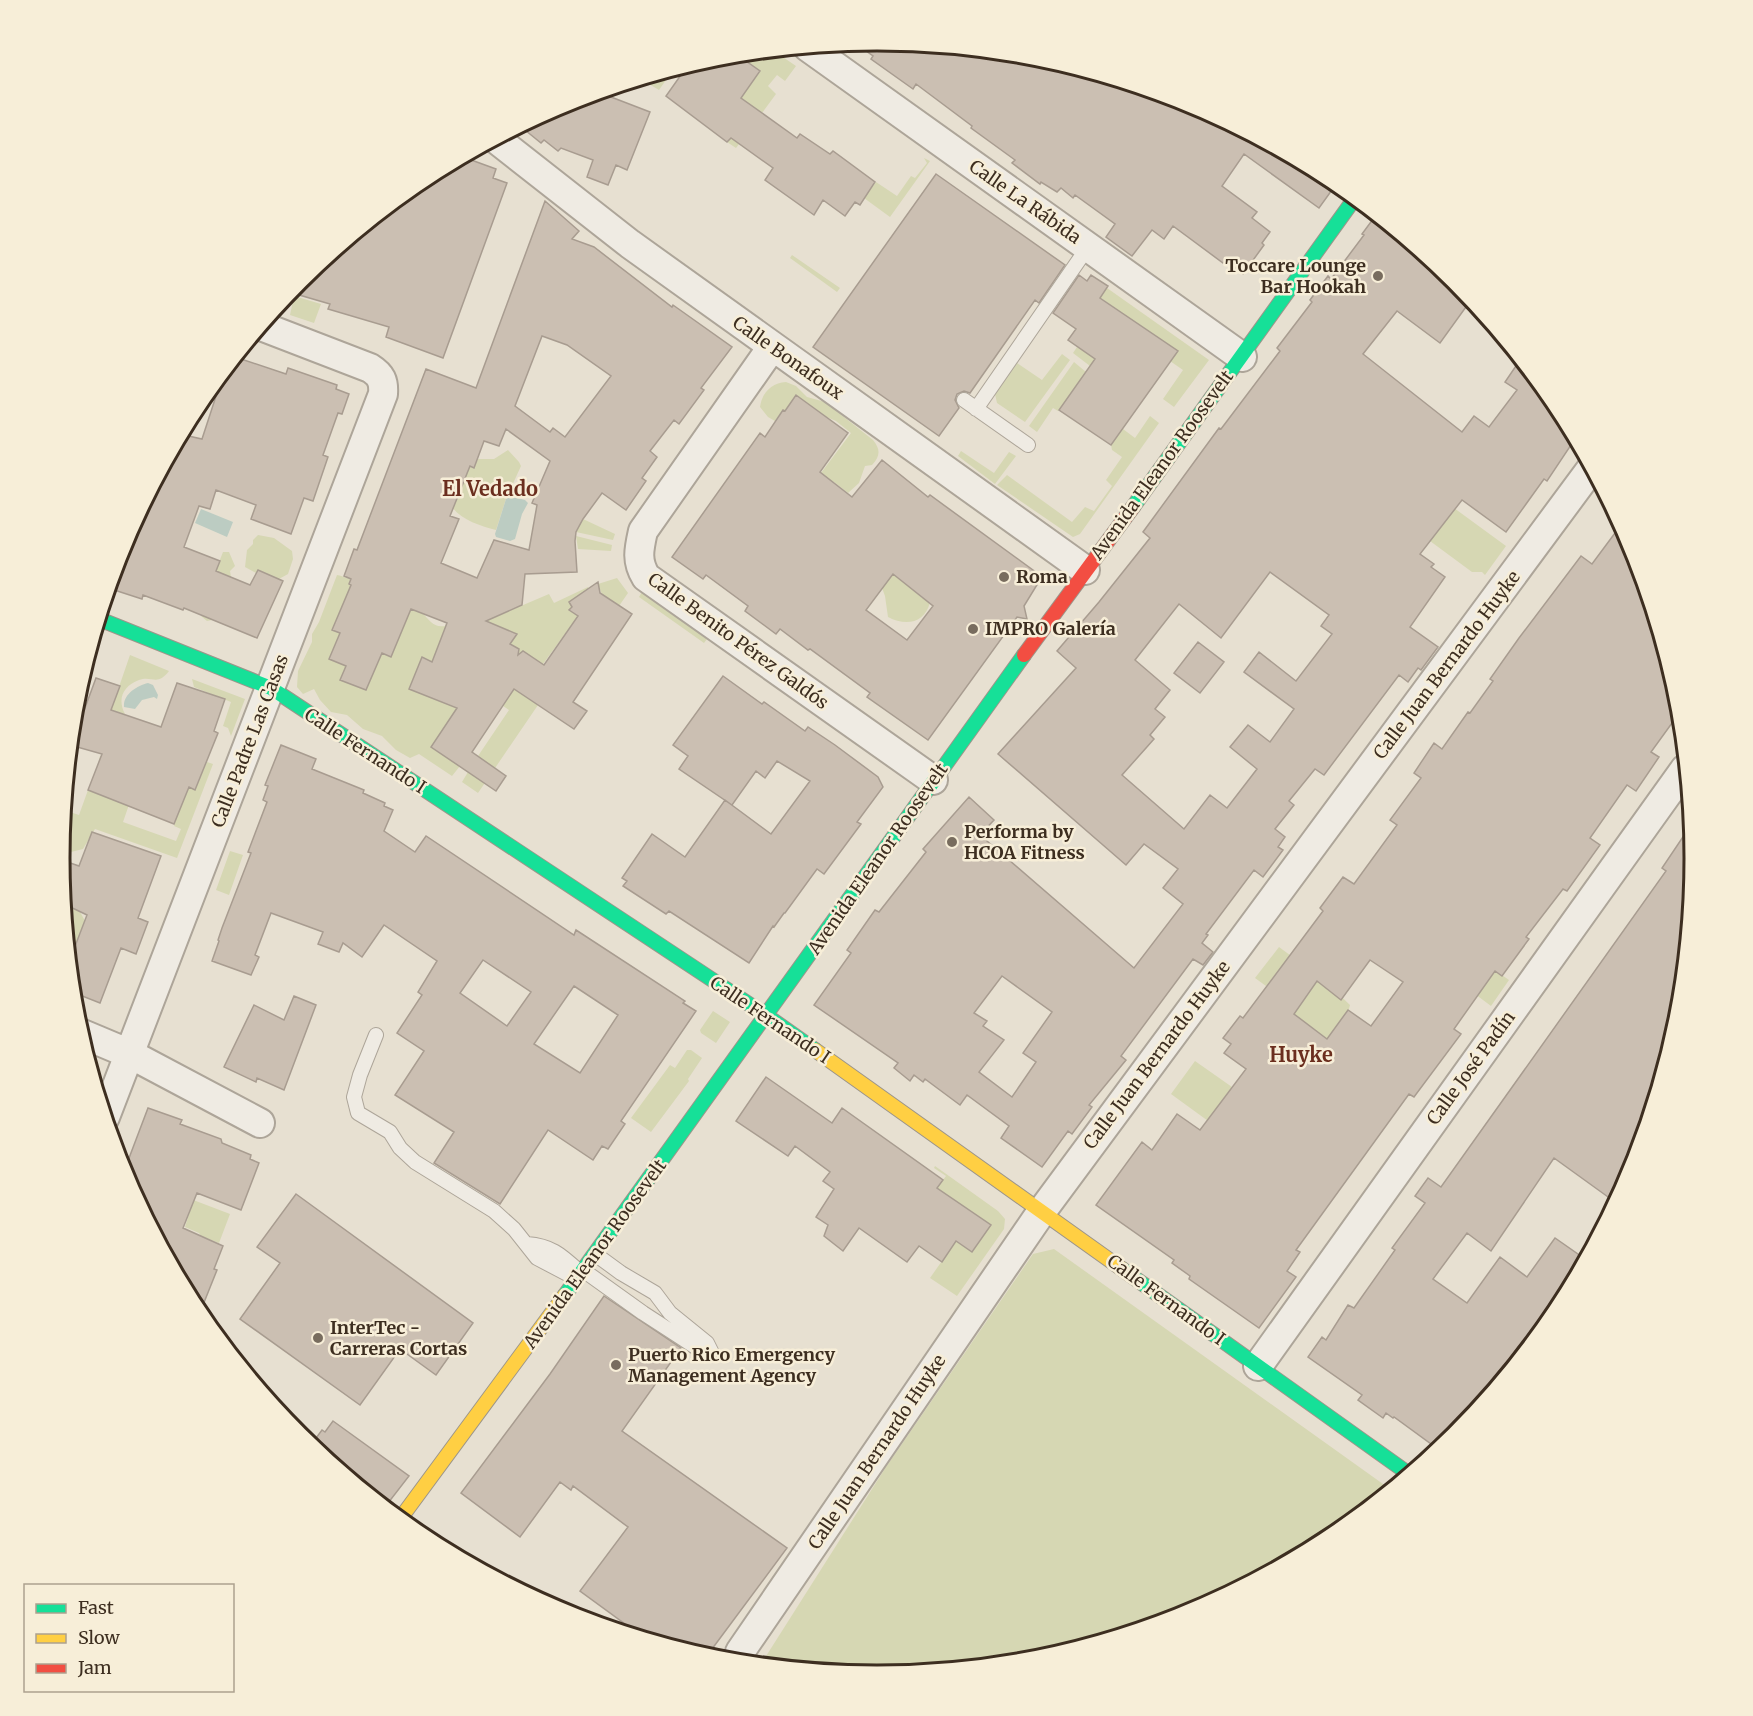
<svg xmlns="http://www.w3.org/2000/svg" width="1753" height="1716" font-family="Merriweather,serif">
<rect width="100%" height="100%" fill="#e7e0d1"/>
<path fill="#d6d7b3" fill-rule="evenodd" d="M 774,51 L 796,66 L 785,81 L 777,75 L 768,86 L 776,94 L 736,148 L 727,142 L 754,108 L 741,98 L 760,72 L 736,54 Z
M 673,70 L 659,90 L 649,84 L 652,76 Z
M 924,158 L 930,161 L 890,217 L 864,198 L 876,182 L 897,196 L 911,176 L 915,178 L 927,163 Z
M 792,255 L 840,288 L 837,292 L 790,258 Z
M 1107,288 L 1209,360 L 1174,407 L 1163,399 L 1183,370 L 1170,361 L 1090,366 L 1073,353 L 1077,347 L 1087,353 L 1113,307 L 1100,297 Z
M 294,296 L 321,304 L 314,323 L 290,315 Z
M 1062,354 L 1070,360 L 1025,422 L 997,403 L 995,394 L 1017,363 L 1042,380 Z
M 1074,362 L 1086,372 L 1058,411 L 1053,408 L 1037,432 L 1029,426 Z
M 786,382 L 796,386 L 807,397 L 825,402 L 873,440 C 881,450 880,456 872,465 L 865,466 L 859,483 L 848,493 L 834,482 L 827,490 L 818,477 L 851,433 L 836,421 L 817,413 L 783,410 L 775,421 L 768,417 L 760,407 C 762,392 772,383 786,382 Z
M 1150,416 L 1159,423 L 1080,534 L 1073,537 L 997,485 L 1007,475 L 1072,522 L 1085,507 L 1094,511 L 1112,486 L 1106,480 L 1122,457 L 1112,450 L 1111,445 L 1123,429 L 1135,438 Z
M 508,450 L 519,462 L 521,466 L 506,499 L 496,530 C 481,526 461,520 452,507 L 470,466 L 474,468 L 478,459 L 494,459 Z
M 961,451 L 994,473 L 1009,452 L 1016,456 L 995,484 L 958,456 Z
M 1454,508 L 1506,546 L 1485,575 L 1482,572 L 1472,572 L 1430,541 Z
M 583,519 L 615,534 L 613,540 L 576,532 Z
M 258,535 L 274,538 L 292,551 L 293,559 L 288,574 L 279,579 L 258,571 L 256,573 L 245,567 L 247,550 L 253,544 L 253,540 Z
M 576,536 L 612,545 L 611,551 L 578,549 Z
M 868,550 L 917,579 L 913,590 L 922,598 L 926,593 L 930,602 C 925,624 905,626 888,617 L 885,596 Z
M 223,552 L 229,552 L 235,566 L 230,571 L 231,577 L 212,620 L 207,621 L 201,616 L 201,608 Z
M 337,575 C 347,576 415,607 422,613 C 430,620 433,628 445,626 L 447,622 L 497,665 L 517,634 L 486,621 L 549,594 L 554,603 L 588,587 L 590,596 L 578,596 L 569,602 L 572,607 L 569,610 L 578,616 L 543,664 L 531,657 L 538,705 L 478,793 L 462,782 L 468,772 L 482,760 L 478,756 L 509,710 L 481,691 L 441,697 L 457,708 L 460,766 L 452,776 L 419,754 L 410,758 L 396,750 L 382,736 L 363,729 L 347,715 L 331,712 L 320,700 L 314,689 L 303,694 L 297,687 L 298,671 L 312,642 L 312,634 L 319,622 Z
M 617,578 L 628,593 L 619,606 L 604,596 L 603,597 L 598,584 Z
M 642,592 L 707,639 L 704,643 L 639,597 Z
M 130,655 L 169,671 C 157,687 152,675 139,680 C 123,686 117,699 125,714 L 111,710 Z
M 192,679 L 245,699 L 231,736 L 228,728 L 223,726 L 231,702 L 194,687 Z
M 100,756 L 108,757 L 195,790 L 207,762 L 213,764 L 177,858 L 95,829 L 83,849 L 71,852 L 60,847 L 64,810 L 79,815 L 88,790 L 105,797 L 109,777 L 97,769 ZM 132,796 L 178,813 L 174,826 L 181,829 L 176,841 L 123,822 Z
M 230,851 L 243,855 L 229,895 L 216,890 Z
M 64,904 L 79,910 L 85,921 L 76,949 L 68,945 Z
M 1435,928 L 1509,980 L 1491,1006 L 1475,994 Z
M 1279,947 L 1325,981 L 1350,1005 L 1335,1058 L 1294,1014 L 1310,992 L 1279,970 L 1266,986 L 1255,978 Z
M 713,1011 L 730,1022 L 716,1043 L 701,1033 L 700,1030 Z
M 687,1050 L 691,1050 L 702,1058 L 688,1079 L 689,1081 L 651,1132 L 631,1118 L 670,1065 L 675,1068 Z
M 1195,1061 L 1232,1087 L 1222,1100 L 1233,1108 L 1248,1150 L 1171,1094 Z
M 935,1166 L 998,1211 L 1005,1219 L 1004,1229 L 957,1296 L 930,1278 L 956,1241 L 972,1252 L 990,1225 L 937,1188 L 946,1176 L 934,1168 Z
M 175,1193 L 230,1214 L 219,1243 L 201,1236 L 199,1233 L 185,1227 L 191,1208 Z
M 1054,1249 L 1390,1489 L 1330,1538 L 1189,1613 L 1036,1660 L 876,1675 L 761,1664 L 886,1467 L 1033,1254 Z
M 573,1605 L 608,1627 L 567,1614 Z"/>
<path fill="#bcccc2" d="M 509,496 L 525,500 L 528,503 L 522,514 L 515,539 L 510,541 L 496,537 L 495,534 L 506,499 Z
M 201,509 L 233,522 L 227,537 L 195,523 Z
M 148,683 L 153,685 L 158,695 L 157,699 L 154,697 L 142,700 L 135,709 L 124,707 C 123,694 137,686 148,683 Z"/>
<path fill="#cbbfb2" stroke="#a89c90" stroke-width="1.5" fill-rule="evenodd" d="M 876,40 L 1036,56 L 1190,103 L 1337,183 L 1319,208 L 1244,154 L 1222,186 L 1257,212 L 1252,218 L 1270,232 L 1262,243 L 1264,245 L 1243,274 L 1225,261 L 1223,263 L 1173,226 L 1164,239 L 1152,230 L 1132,256 L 1106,237 L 1115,224 L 1075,195 L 1073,198 L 1061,188 L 1057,192 L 1041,182 L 1040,184 L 1012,163 L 1015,160 L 971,128 L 972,126 L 916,84 L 913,89 L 871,59 L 873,56 L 855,43 Z
M 736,54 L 760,71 L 741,98 L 797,138 L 800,134 L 830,154 L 833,151 L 875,182 L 860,205 L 855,202 L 845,216 L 823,200 L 814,215 L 765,180 L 773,168 L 731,138 L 727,142 L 666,96 L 688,65 L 717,56 Z
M 598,92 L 650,112 L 627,170 L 616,165 L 608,185 L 587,177 L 593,160 L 561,148 L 558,151 L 544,140 L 541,143 L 520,126 L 564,103 Z
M 463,157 L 496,169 L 493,178 L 507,183 L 443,358 L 386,337 L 389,327 L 328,309 L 330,304 L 289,292 L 299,280 L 423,178 Z
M 936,174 L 1065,265 L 1039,303 L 1035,300 L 970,393 L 964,391 L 957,394 L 955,400 L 959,408 L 939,436 L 813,347 Z
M 545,201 L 579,231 L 572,239 L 594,247 L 672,307 L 673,305 L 732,347 L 701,388 L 704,390 L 679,424 L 674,420 L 650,451 L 657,457 L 642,478 L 646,481 L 626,510 L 602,493 L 583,519 L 576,532 L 575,541 L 577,572 L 525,574 L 522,605 L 486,621 L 517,634 L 510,644 L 519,649 L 518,655 L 523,651 L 544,665 L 578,616 L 569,610 L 572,607 L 569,602 L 598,582 L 600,593 L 632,614 L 573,702 L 587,711 L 574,729 L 514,689 L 472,752 L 506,776 L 496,791 L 431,747 L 457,708 L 409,689 L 422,657 L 432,662 L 447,623 L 411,609 L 391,657 L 382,653 L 366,690 L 340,680 L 346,666 L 329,659 L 340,633 L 332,630 L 351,585 L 349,584 L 351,579 L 344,576 L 354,549 L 357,550 L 426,369 L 476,388 ZM 542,336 L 567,345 L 611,376 L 565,437 L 553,428 L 550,432 L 515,406 ZM 506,429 L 550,461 L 532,503 L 537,505 L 529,550 L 494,540 L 477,578 L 441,563 L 459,519 L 450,516 L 470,466 L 474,468 L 484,441 L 499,446 Z
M 1376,215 L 1455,280 L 1471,300 L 1440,343 L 1397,311 L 1363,354 L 1462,432 L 1474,416 L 1489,427 L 1517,390 L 1505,382 L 1520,360 L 1556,404 L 1575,439 L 1547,481 L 1544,479 L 1506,532 L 1462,500 L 1420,554 L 1434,564 L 1431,567 L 1445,577 L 1410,627 L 1438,647 L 1421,670 L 1418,668 L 1408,682 L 1399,675 L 1324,775 L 1315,769 L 1289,801 L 1294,805 L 1275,829 L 1285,837 L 1278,847 L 1283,850 L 1263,877 L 1254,870 L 1206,934 L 1208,935 L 1202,943 L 1213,952 L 1203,965 L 1193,959 L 1121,1056 L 1126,1060 L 1089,1105 L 1092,1107 L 1072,1134 L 1068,1131 L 1042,1167 L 1001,1138 L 1009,1126 L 967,1095 L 960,1105 L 925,1079 L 923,1082 L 914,1075 L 910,1081 L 894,1068 L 898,1063 L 814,1005 L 851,953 L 847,950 L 875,910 L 879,912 L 926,852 L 923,849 L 969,797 L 994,820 L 980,835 L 1134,968 L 1183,904 L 1163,888 L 1178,869 L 1144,844 L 1126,865 L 998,754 L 1076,668 L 1057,651 L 1099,602 L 1150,538 L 1143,532 L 1219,428 L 1221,429 L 1280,351 L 1277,348 L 1312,302 L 1310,300 L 1328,276 L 1331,279 L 1364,235 L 1362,234 ZM 1270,572 L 1329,615 L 1321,626 L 1332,634 L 1296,681 L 1259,652 L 1244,672 L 1294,709 L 1270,742 L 1248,725 L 1230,747 L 1257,769 L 1227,808 L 1210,795 L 1184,829 L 1122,775 L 1154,739 L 1150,735 L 1165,717 L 1155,709 L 1170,690 L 1135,660 L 1179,604 L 1221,638 ZM 1002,976 L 1052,1012 L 1023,1053 L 1036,1062 L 1012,1097 L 979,1072 L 1004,1040 L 983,1026 L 987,1021 L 974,1013 Z
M 1079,275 L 1087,281 L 1091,275 L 1108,286 L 1100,298 L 1178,351 L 1111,445 L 1059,410 L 1095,359 L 1068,340 L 1076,329 L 1053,313 Z
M 235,357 L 286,374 L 288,368 L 337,385 L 336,389 L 349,394 L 342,414 L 338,413 L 323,455 L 328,457 L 313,501 L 304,498 L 291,534 L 251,519 L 256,505 L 216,490 L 210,509 L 199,506 L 184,547 L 220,561 L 216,571 L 250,585 L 258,570 L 283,581 L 257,638 L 184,608 L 183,610 L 143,595 L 142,599 L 108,588 L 121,545 L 147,496 L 152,498 L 162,469 L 180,434 L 202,439 L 220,384 L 215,382 Z
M 796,395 L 848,433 L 820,472 L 852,497 L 882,460 L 928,497 L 930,495 L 1037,573 L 1040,580 L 1024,606 L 1027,619 L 1017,617 L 928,740 L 867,697 L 870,693 L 810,649 L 808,650 L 780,629 L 776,634 L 745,611 L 748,606 L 706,575 L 703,579 L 672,557 L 760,433 L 765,437 L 783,410 L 785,411 ZM 893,574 L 933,606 L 907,640 L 866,610 Z
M 1621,525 L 1632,545 L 1678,699 L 1680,712 L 1651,752 L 1659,757 L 1636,791 L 1627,785 L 1590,838 L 1600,845 L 1567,891 L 1563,889 L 1526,937 L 1529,939 L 1502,976 L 1495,971 L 1454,1029 L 1461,1034 L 1414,1097 L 1409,1094 L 1296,1250 L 1300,1252 L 1287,1271 L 1296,1277 L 1259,1328 L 1189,1279 L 1190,1276 L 1172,1263 L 1174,1260 L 1096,1205 L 1142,1142 L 1152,1150 L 1177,1114 L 1200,1130 L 1246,1069 L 1224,1053 L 1231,1044 L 1223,1038 L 1240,1016 L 1243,1018 L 1323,911 L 1320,908 L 1343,877 L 1354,884 L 1397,825 L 1390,820 L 1421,778 L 1414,773 L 1434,743 L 1442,749 L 1468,712 L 1470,713 L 1493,681 L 1490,679 L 1519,638 L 1581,556 L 1592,564 ZM 1370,960 L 1403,982 L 1371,1026 L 1348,1010 L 1327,1039 L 1294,1014 L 1317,981 L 1341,1000 Z
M 1198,642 L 1224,662 L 1200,693 L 1174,673 Z
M 723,676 L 762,704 L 764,702 L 805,731 L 808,727 L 835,745 L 878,777 L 883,787 L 857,822 L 861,824 L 824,874 L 817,869 L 785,913 L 784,913 L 774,927 L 773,926 L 749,963 L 669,911 L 666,914 L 623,886 L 627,881 L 622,878 L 652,834 L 685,857 L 725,800 L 771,834 L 810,781 L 777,761 L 765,778 L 756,771 L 732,805 L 679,769 L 688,756 L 673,745 Z
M 96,678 L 120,686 L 111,710 L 161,727 L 177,683 L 225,699 L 214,731 L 218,733 L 195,790 L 189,787 L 174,824 L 88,790 L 102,754 L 70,745 L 73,713 L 82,716 Z
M 281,745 L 316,759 L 312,769 L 364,790 L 363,793 L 385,803 L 384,806 L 393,810 L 384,831 L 415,852 L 426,836 L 574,935 L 576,930 L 685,1001 L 683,1003 L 696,1011 L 621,1121 L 625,1124 L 608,1149 L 602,1146 L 593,1160 L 548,1130 L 500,1204 L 434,1163 L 454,1132 L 395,1095 L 424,1051 L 397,1033 L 422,995 L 418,992 L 437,961 L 384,925 L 362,957 L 343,943 L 339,952 L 318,944 L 323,932 L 271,913 L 255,955 L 259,957 L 251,975 L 212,961 L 219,941 L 218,940 L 222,928 L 251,853 L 248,852 L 267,802 L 263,800 L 268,786 L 265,785 ZM 483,960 L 531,992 L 507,1026 L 460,993 ZM 574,986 L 618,1015 L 580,1073 L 534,1044 Z
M 1691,825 L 1694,858 L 1678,1018 L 1631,1171 L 1615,1202 L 1554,1158 L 1491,1251 L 1467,1233 L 1433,1279 L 1467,1303 L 1500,1257 L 1527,1277 L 1555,1238 L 1585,1259 L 1556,1312 L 1454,1436 L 1438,1449 L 1394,1417 L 1393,1418 L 1386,1413 L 1383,1418 L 1358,1400 L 1362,1395 L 1308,1357 L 1322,1337 L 1326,1340 L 1348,1305 L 1354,1308 L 1395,1250 L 1392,1248 L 1425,1203 L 1415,1196 L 1428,1178 L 1441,1187 L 1666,871 L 1662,868 Z
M 92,832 L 161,856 L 138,918 L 148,922 L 136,954 L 121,948 L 100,1003 L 72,992 L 69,962 L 87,915 L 64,904 L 59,859 L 79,866 Z
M 294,996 L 316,1005 L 284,1090 L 257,1078 L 256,1082 L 224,1067 L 254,1005 L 284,1020 Z
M 766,1077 L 832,1123 L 842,1108 L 943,1180 L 937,1188 L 991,1225 L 972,1252 L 956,1241 L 942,1262 L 919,1246 L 907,1262 L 859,1228 L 843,1251 L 824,1236 L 828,1225 L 816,1217 L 834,1189 L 823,1181 L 830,1172 L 795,1146 L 788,1156 L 736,1121 Z
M 148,1108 L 182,1120 L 180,1124 L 221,1139 L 222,1143 L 251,1155 L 250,1159 L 259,1163 L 241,1210 L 197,1193 L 183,1228 L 223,1246 L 214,1269 L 217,1270 L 199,1315 L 123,1174 Z
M 296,1194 L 473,1323 L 436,1375 L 400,1349 L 360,1405 L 240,1319 L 280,1263 L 257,1247 Z
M 604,1296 L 681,1348 L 622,1431 L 787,1548 L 706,1657 L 643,1637 L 580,1591 L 628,1527 L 573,1486 L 571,1490 L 560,1482 L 520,1537 L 461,1493 L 550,1374 Z
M 333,1421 L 409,1476 L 385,1507 L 310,1446 L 322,1430 L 325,1432 Z"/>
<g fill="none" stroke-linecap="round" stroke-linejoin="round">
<g stroke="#ada599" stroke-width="16">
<path id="lane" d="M 964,400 L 1028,445
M 976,409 L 1088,247
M 376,1035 L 360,1075 L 354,1097 L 358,1113 L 390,1132 L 400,1148 L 415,1162 L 494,1211 L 514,1229 L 537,1258 L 577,1279
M 527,1244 C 553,1246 562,1256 581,1273
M 595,1254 L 621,1273 L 655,1293 L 670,1313 L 707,1343 L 711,1351
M 583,1270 L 643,1313 L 700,1350 L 711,1351"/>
</g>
<g stroke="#ada599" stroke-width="32">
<path id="street" d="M 808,47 L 1242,357
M 496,139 L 630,244 L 1085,570
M 772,347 L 643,531 C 639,549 636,561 646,577 L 933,780
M 80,1033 L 130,1054 L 260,1123
M 105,1117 L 383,394 C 384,381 381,375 370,368 L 261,326
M 1258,1366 L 1685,769
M 740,1652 L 1042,1211 L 1591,469"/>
</g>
<g stroke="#9c958a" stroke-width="16">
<path id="fast" d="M 1133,507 L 1355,198
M 99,619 L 271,688 L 767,1016 L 815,1050
M 1122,1269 L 1409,1474
M 565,1295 L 1024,655"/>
</g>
<g stroke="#9c958a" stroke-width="16">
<path id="slow" d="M 815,1050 L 1122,1269
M 400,1519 L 565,1295"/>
</g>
<g stroke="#9c958a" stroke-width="16">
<path id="jam" d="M 1024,655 L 1133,507"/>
</g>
<use href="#lane" stroke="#efebe3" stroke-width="14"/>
<use href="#street" stroke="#efebe3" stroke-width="28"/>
<use href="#fast" stroke="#16e098" stroke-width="14"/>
<use href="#slow" stroke="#ffcf43" stroke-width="14"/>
<use href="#jam" stroke="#f24e42" stroke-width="14"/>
</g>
<g fill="#786c5e" stroke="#f7eed8" stroke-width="2">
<circle cx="1378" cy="276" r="6"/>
<circle cx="1004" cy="577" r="6"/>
<circle cx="973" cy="629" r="6"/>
<circle cx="952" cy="842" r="6"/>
<circle cx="318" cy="1338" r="6"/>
<circle cx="616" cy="1365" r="6"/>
</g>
<g text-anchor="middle" stroke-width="5" stroke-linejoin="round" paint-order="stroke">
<g font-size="18" fill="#3d2e20" stroke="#f7eed8">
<text transform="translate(1025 202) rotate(35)" y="6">Calle La Rábida</text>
<text transform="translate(788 358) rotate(35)" y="6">Calle Bonafoux</text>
<text transform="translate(1162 465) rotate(-54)" y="6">Avenida Eleanor Roosevelt</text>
<text transform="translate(738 641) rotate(36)" y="6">Calle Benito Pérez Galdós</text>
<text transform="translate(1447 665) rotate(-53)" y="6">Calle Juan Bernardo Huyke</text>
<text transform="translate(250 741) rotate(-69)" y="6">Calle Padre Las Casas</text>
<text transform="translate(365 751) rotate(33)" y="6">Calle Fernando I</text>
<text transform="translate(878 859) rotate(-55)" y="6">Avenida Eleanor Roosevelt</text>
<text transform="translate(770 1020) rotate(34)" y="6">Calle Fernando I</text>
<text transform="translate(1157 1055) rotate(-53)" y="6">Calle Juan Bernardo Huyke</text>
<text transform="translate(1471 1068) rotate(-54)" y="6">Calle José Padín</text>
<text transform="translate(595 1254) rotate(-54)" y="6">Avenida Eleanor Roosevelt</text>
<text transform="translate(1166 1300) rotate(36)" y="6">Calle Fernando I</text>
<text transform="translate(877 1452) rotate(-56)" y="6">Calle Juan Bernardo Huyke</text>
</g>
<g font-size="18" font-weight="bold" fill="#3d2e20" stroke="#f7eed8" text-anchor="start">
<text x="1366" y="272" text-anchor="end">Toccare Lounge<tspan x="1366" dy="21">Bar Hookah</tspan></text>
<text x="1016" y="583">Roma</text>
<text x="985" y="635">IMPRO Galería</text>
<text x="964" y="838">Performa by<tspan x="964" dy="21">HCOA Fitness</tspan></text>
<text x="330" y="1334">InterTec -<tspan x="330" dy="21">Carreras Cortas</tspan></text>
<text x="628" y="1361">Puerto Rico Emergency<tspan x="628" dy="21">Management Agency</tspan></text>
</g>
<g font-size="20" font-weight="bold" fill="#6b2e1e" stroke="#f7eed8">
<text x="490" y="496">El Vedado</text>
<text x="1301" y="1062">Huyke</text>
</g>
</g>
<path d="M0 0H1753V1716H0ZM70 858a807 807 0 1 1 1614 0a807 807 0 1 1-1614 0Z" fill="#f7eed8" fill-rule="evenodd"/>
<path fill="none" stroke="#3d2e20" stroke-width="3" d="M70 858a807 807 0 1 1 1614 0a807 807 0 1 1-1614 0Z"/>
<rect x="24" y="1584" width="210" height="108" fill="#f7eed8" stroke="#ada18e" stroke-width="1.5"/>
<rect x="36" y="1604" width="30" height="9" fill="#16e098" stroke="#ada18e" stroke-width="1.5"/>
<text x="78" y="1614" font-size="18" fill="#3d2e20">Fast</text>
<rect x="36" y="1634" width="30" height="9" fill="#ffcf43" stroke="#ada18e" stroke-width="1.5"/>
<text x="78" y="1644" font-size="18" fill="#3d2e20">Slow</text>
<rect x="36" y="1664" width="30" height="9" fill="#f24e42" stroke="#ada18e" stroke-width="1.5"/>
<text x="78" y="1674" font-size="18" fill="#3d2e20">Jam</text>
</svg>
